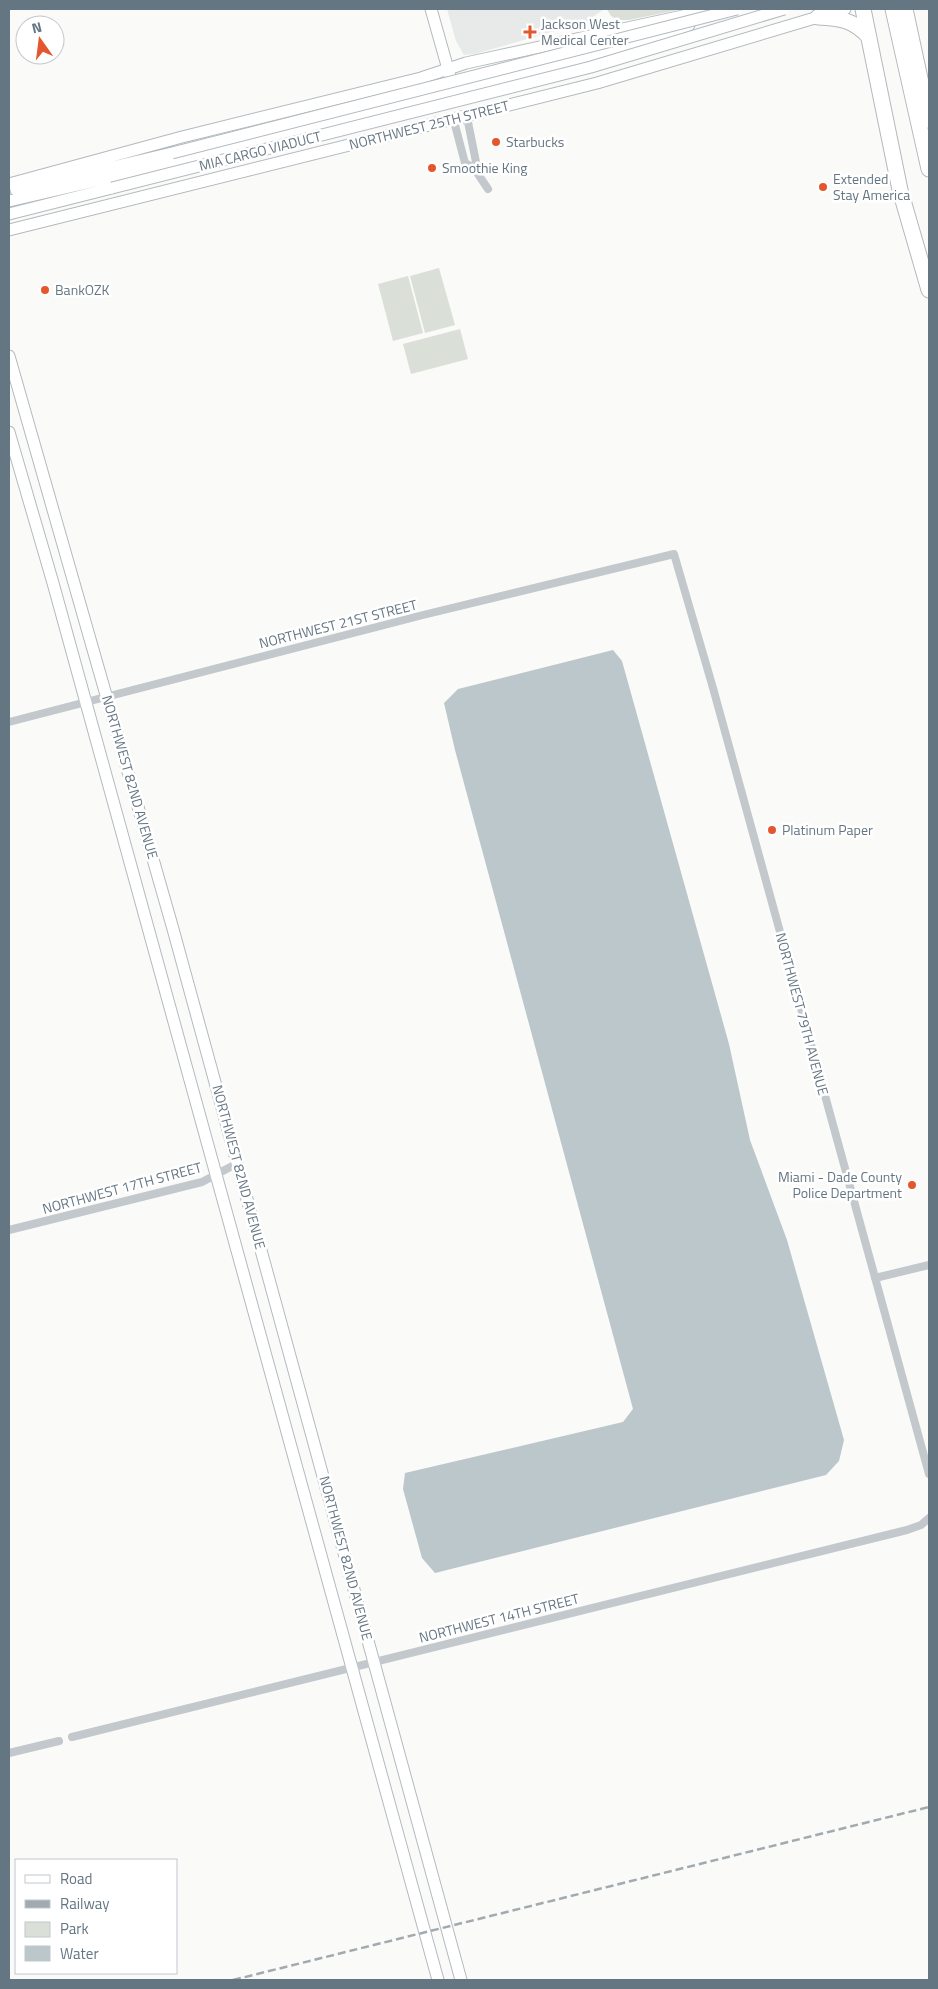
<svg xmlns="http://www.w3.org/2000/svg" width="938" height="1989" font-family="'Titillium Web',sans-serif">
<rect width="100%" height="100%" fill="#fafaf8"/>
<path fill="#e8e9e9" d="M 447,9 L 604,9 L 586,22 L 475,54 L 464,55 L 456,41 Z"/>
<path fill="#dadfd7" d="M 607,9 L 683,9 L 629,20 L 618,20 L 611,16 Z
M 439,268 L 455,325 L 425,333 L 410,276 Z
M 408,276 L 423,333 L 393,341 L 378,284 Z
M 460,329 L 468,359 L 411,374 L 403,344 Z"/>
<path fill="#bbc7cb" d="M 613,650 L 622,661 L 729,1044 L 750,1140 L 787,1240 L 844,1440 L 839,1461 L 826,1475 L 435,1573 L 422,1558 L 403,1489 L 405,1473 L 623,1422 L 633,1409 L 455,750 L 444,703 L 458,689 Z"/>
<g fill="none" stroke-linecap="round" stroke-linejoin="round">
<g stroke="#b3babf" stroke-width="13">
<path id="secondary" d="M 431,9 L 450,76
M 9,184 L 182,137 L 421,78 L 466,63 L 715,9
M 16,190 L 172,153
M 9,201 L 186,160 L 598,55 L 641,43 L 689,25
M 9,214 L 112,188
M 9,230 L 597,83 L 845,9
M 9,356 L 173,929 L 461,1980
M 9,432 L 53,583 L 438,1980"/>
</g>
<g stroke="#b4b9bd" stroke-width="17">
<path id="highway" d="M 863,9 L 900,190 L 929,290
M 893,9 L 929,169
M 905,9 L 929,120
M 818,17 C 840,18 854,20 869,37"/>
</g>
<path stroke="#c3c8cc" stroke-width="8" d="M 474,168 L 476,162 L 468,122 L 460,117 L 455,125 L 465,163 L 474,168 L 488,189
M 9,722 L 423,615 L 674,554 L 713,688 L 929,1474
M 9,1230 L 202,1182 L 238,1163
M 875,1278 L 929,1265
M 72,1737 L 907,1530 L 921,1525 L 929,1518
M 9,1753 L 59,1741"/>
<use href="#secondary" stroke="#fff" stroke-width="11"/>
<use href="#highway" stroke="#fff" stroke-width="15"/>
<path stroke="#a2aab0" stroke-width="2.5" stroke-dasharray="8 4" stroke-linecap="butt" d="M 233,1980 L 929,1807"/>
<g stroke="#b3babf" stroke-width="13" stroke-linecap="butt">
<path id="secondary-bridge" d="M 172,153 L 737,9
M 112,188 L 591,67 L 784,9"/>
</g>
<use href="#secondary-bridge" stroke="#fff" stroke-width="11"/>
</g>
<g fill="#e4572e" stroke="#fff" stroke-width="2">
<path d="M527.5 24.5h5v5h5v5h-5v5h-5v-5h-5v-5h5z"/>
<circle cx="496" cy="142" r="5"/>
<circle cx="432" cy="168" r="5"/>
<circle cx="823" cy="187" r="5"/>
<circle cx="45" cy="290" r="5"/>
<circle cx="772" cy="830" r="5"/>
<circle cx="912" cy="1185" r="5"/>
</g>
<g text-anchor="middle" stroke-width="5" stroke-linejoin="round" paint-order="stroke">
<g font-size="14" fill="#657683" stroke="#fff" text-anchor="start">
<text x="541" y="29">Jackson West<tspan x="541" dy="16">Medical Center</tspan></text>
<text x="506" y="147">Starbucks</text>
<text x="442" y="173">Smoothie King</text>
<text x="833" y="184">Extended<tspan x="833" dy="16">Stay America</tspan></text>
<text x="55" y="295">BankOZK</text>
<text x="782" y="835">Platinum Paper</text>
<text x="902" y="1182" text-anchor="end">Miami - Dade County<tspan x="902" dy="16">Police Department</tspan></text>
</g>
<g font-size="14" fill="#657683" stroke="#fff">
<text transform="translate(429 125) rotate(-14)" y="5">NORTHWEST 25TH STREET</text>
<text transform="translate(260 151) rotate(-14)" y="5">MIA CARGO VIADUCT</text>
<text transform="translate(338 624) rotate(-14)" y="5">NORTHWEST 21ST STREET</text>
<text transform="translate(130 777) rotate(74)" y="5">NORTHWEST 82ND AVENUE</text>
<text transform="translate(802 1014) rotate(75)" y="5">NORTHWEST 79TH AVENUE</text>
<text transform="translate(239 1167) rotate(75)" y="5">NORTHWEST 82ND AVENUE</text>
<text transform="translate(122 1188) rotate(-15)" y="5">NORTHWEST 17TH STREET</text>
<text transform="translate(346 1558) rotate(75)" y="5">NORTHWEST 82ND AVENUE</text>
<text transform="translate(499 1618) rotate(-14)" y="5">NORTHWEST 14TH STREET</text>
</g>
</g>
<rect width="938" height="1989" fill="none" stroke="#657683" stroke-width="20"/>
<rect x="15" y="1859" width="162" height="115" fill="#ffffff" stroke="#c1c8cd"/>
<rect x="25" y="1875" width="25" height="8" fill="#ffffff" stroke="#c1c8cd"/>
<text x="60" y="1884" font-size="15" fill="#657683">Road</text>
<rect x="25" y="1900" width="25" height="8" fill="#a2aab0" stroke="#c1c8cd"/>
<text x="60" y="1909" font-size="15" fill="#657683">Railway</text>
<rect x="25" y="1922" width="25" height="15" fill="#dadfd7" stroke="#c1c8cd"/>
<text x="60" y="1934" font-size="15" fill="#657683">Park</text>
<rect x="25" y="1946" width="25" height="15" fill="#bbc7cb" stroke="#c1c8cd"/>
<text x="60" y="1959" font-size="15" fill="#657683">Water</text>
<g transform="translate(40 40) rotate(346)"><circle r="24" fill="#ffffff" stroke="#c1c8cd"/>
<path d="M0-4L9 19L0 12L-9 19Z" fill="#e4572e"/>
<text y="-8" font-size="14" font-weight="bold" text-anchor="middle" fill="#657683">N</text>
</g>
</svg>
